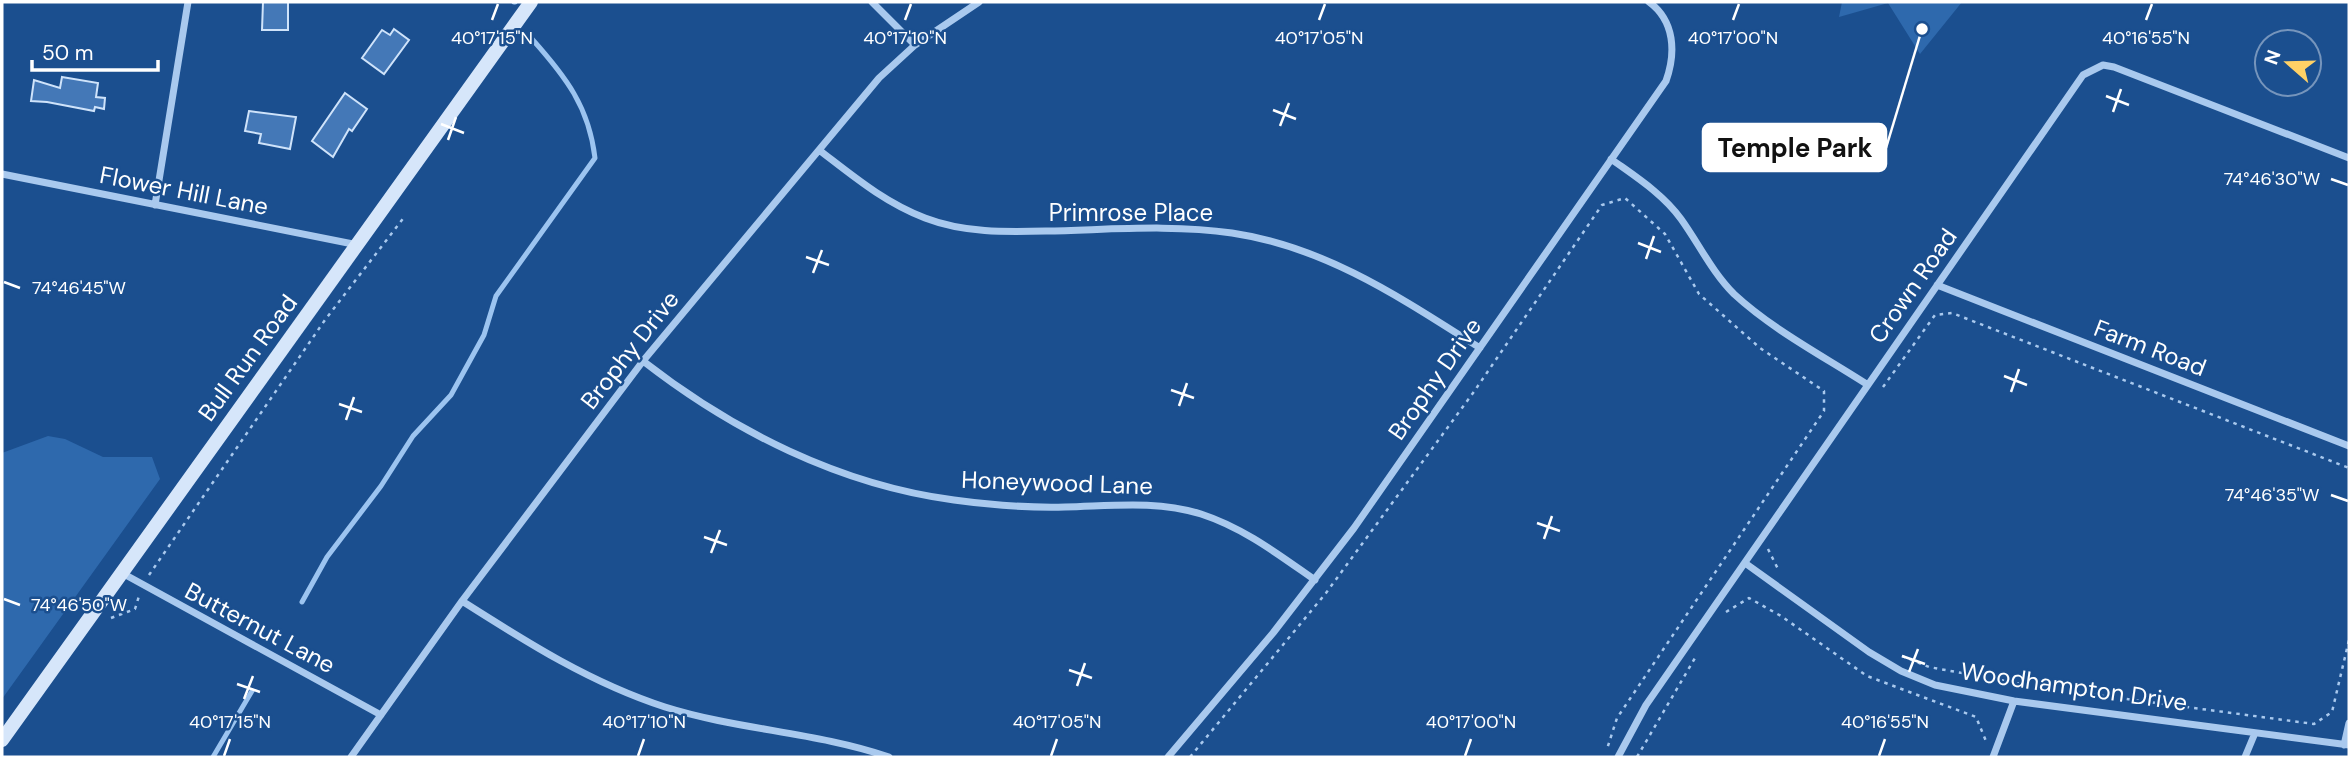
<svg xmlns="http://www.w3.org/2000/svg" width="2351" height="759" font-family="'DM Sans',sans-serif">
<rect width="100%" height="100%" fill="#1b4f8f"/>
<path fill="#2e69ad" d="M 1842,2 L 1962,2 L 1920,54 L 1888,3 L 1839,17 Z
M 48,436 L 65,439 L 103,457 L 152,457 L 160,479 L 2,699 L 2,453 Z"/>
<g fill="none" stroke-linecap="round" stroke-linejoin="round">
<path stroke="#9cc4f0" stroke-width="5" d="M 514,2 L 515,2
M 302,602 L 327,557 L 381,486 L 413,436 L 451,395 L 484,335 L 496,296 L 595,158 C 589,107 566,77 532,39
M 213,757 L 252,691"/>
</g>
<path fill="#4478b7" stroke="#cfe3fa" stroke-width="2" d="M 263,2 L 288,2 L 288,30 L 262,30 Z
M 394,29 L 409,40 L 384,74 L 362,58 L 382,30 L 390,35 Z
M 62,77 L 98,83 L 96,97 L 105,98 L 104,109 L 95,107 L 94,111 L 47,102 L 31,101 L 34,80 L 60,88 Z
M 345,93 L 367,109 L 352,131 L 349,129 L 333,157 L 312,141 Z
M 249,111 L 296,117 L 290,149 L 259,143 L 261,134 L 245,131 Z"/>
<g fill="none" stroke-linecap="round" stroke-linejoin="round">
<path stroke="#a9c9ee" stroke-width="2.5" stroke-dasharray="3.5 5" stroke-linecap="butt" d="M 1883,387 L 1935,315 L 1952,313 L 2349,468
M 1768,549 L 1779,571
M 149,575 L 325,320 L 405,216
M 1726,612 L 1749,598 L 1781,616 L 1867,676 L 1976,717 L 1986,741
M 111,618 L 135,609 L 139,596
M 1902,656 L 1929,667 L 2044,688 L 2314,724 L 2332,712 L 2349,640
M 1190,757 L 1326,593 L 1473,393 L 1602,205 L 1625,198 L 1665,234 L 1699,294 L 1760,348 L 1824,391 L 1824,411 L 1617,718 L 1607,749
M 1637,757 L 1695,658"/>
<path stroke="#a9c9ee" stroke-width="7" d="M 872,2 L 915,45
M 819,150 C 853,176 885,203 925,218 C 964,233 1005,232 1046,231 C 1107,230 1171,224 1232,233 C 1326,247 1401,298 1480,348
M 1611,159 C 1636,177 1663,194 1681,219 C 1699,244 1712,272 1734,294 C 1773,330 1823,356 1868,385
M 2,174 L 358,245
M 155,205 L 188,2
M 1937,285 L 2349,446
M 643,361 C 733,431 840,485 954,500 C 991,505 1028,508 1065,507 C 1111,506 1156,500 1201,514 C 1244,528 1279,555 1315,580
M 1745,563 L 1869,652 L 1901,671 L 1935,685 L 2014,701 L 2349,745
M 122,573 L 381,715
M 462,601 C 528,643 591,683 665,707 C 738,730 816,732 889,757
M 2344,745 L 2349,723
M 351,757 L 462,601 L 643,361 L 879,78 L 915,45 L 979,2
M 1168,757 L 1273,633 L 1354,528 L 1666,81 C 1676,53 1675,21 1649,2
M 1618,757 L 1646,705 L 2083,75 L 2103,65 L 2114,67 L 2349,158
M 1993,757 L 2014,701
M 2245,757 L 2255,733"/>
<path stroke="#d6e6fa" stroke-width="14" d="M 2,740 L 531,2"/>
</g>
<path fill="none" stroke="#fff" stroke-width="2.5" d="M 492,20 L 498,4M 905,20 L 911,4M 1319,20 L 1325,4M 1733,20 L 1739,4M 2146,20 L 2152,4M 2106,96 L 2129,105M 1273,110 L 1296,119M 2113,112 L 2121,89M 441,124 L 464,133M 1280,126 L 1289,103M 448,140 L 456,117M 2331,179 L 2348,185M 1638,243 L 1661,252M 806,257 L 829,265M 1646,259 L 1654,236M 813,273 L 822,250M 4,282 L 20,288M 2004,376 L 2027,385M 1171,390 L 1194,398M 2011,392 L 2019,369M 339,404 L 362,412M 1179,406 L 1187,383M 346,420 L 354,397M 2331,495 L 2348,501M 1537,523 L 1560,531M 704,537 L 727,545M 1544,539 L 1552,516M 711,553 L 720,530M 4,599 L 20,605M 1902,656 L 1925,664M 1069,670 L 1092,678M 1909,672 L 1918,649M 237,684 L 260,692M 1077,686 L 1085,663M 244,699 L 253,676M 224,756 L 230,739M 638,756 L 644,739M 1051,756 L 1057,739M 1465,756 L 1471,739M 1879,756 L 1885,739"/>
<g text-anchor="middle" stroke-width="5" stroke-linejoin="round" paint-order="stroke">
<g font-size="24" fill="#fff" stroke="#1b4f8f">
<text transform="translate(184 191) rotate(11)" y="8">Flower Hill Lane</text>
<text x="1131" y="221">Primrose Place</text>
<text transform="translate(1913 286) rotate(-55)" y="8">Crown Road</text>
<text transform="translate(2150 348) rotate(21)" y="8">Farm Road</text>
<text transform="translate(630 350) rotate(-52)" y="8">Brophy Drive</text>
<text transform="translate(248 358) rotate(-54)" y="8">Bull Run Road</text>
<text transform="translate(1435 379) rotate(-55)" y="8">Brophy Drive</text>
<text transform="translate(1057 483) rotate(2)" y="8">Honeywood Lane</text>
<text transform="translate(260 628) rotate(28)" y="8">Butternut Lane</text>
<text transform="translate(2074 687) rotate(8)" y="8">Woodhampton Drive</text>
</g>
</g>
<g font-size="18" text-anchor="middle" fill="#fff" stroke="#1b4f8f" stroke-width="5" stroke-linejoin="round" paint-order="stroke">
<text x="492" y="44">40°17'15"N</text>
<text x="905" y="44">40°17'10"N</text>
<text x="1319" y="44">40°17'05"N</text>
<text x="1733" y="44">40°17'00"N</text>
<text x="2146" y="44">40°16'55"N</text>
<text x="2272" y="185">74°46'30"W</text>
<text x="79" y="294">74°46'45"W</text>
<text x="2272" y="501">74°46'35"W</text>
<text x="79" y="611">74°46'50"W</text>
<text x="230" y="728">40°17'15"N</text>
<text x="644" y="728">40°17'10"N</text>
<text x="1057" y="728">40°17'05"N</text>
<text x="1471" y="728">40°17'00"N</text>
<text x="1885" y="728">40°16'55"N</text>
</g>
<path fill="none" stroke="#fff" stroke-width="2.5" d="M1922 29L1886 148"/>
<circle fill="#fff" stroke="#1b4f8f" stroke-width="2.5" cx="1922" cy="29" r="7"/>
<rect fill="#fff" stroke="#fff" stroke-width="2.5" x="1703" y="124" width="183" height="47" rx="7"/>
<g font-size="26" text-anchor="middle" font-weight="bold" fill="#111">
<text x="1795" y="157">Temple Park</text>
</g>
<rect width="2351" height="759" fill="none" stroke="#ffffff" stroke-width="7"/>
<g transform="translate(2288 63) rotate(290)"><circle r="33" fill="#1b4f8f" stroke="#7695bc" stroke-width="2"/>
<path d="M0-5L12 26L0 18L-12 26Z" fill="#ffd166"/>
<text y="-10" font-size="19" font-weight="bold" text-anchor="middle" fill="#ffffff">N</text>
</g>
<path d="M32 60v10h126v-10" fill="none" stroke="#ffffff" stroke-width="3.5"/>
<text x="42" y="60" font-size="21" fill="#ffffff" stroke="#1b4f8f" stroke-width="5" paint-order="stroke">50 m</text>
</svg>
